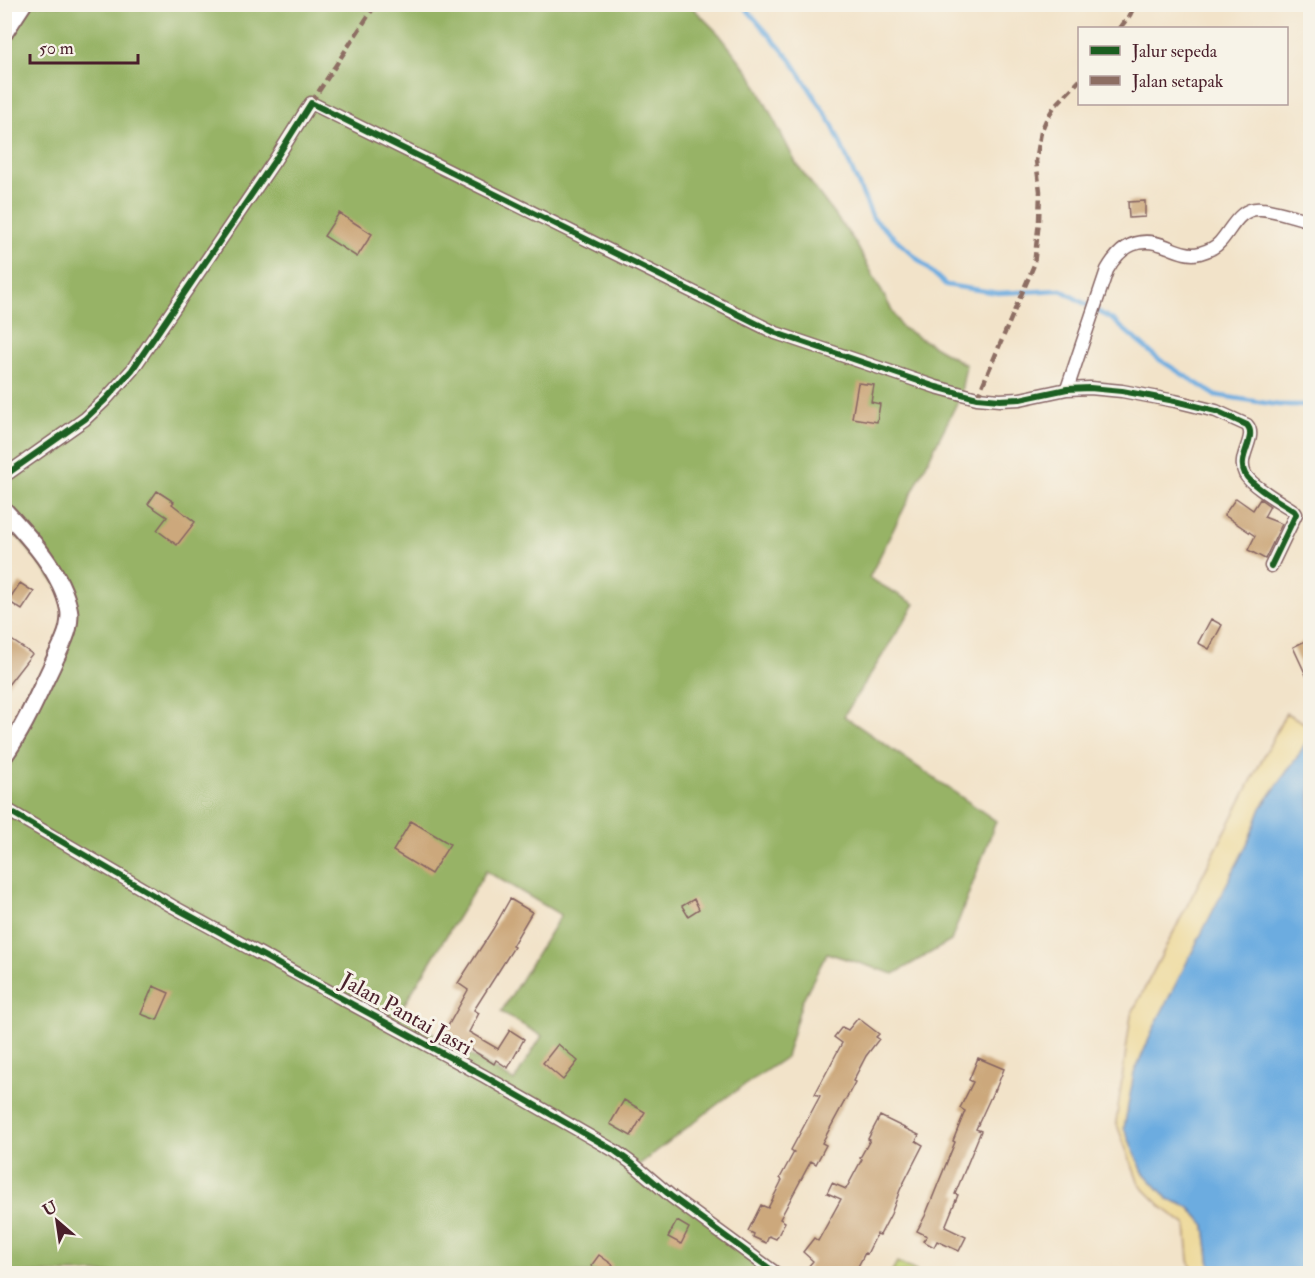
<svg xmlns="http://www.w3.org/2000/svg" width="1315" height="1278" font-family="'IM FELL Double Pica',serif">
<rect width="100%" height="100%" fill="#f7f3e8"/>
<filter id="ink" filterUnits="userSpaceOnUse"><feTurbulence type="fractalNoise" baseFrequency=".0167" numOctaves="2"/><feDisplacementMap in="SourceGraphic" scale="12" xChannelSelector="R" yChannelSelector="G"/><feConvolveMatrix kernelMatrix="1 2 1 2 8 2 1 2 1" color-interpolation-filters="sRGB"/></filter>
<filter id="wash" filterUnits="userSpaceOnUse"><feTurbulence type="fractalNoise" baseFrequency=".008" numOctaves="4" result="noise"/><feDisplacementMap in="SourceGraphic" scale="24" xChannelSelector="R" yChannelSelector="G"/><feGaussianBlur stdDeviation="1.35" result="paint"/><feColorMatrix in="noise" values="0 0 0 0 0 0 0 0 0 0 0 0 0 0 0 0 0 1.4 0 .05"/><feComposite in="paint" operator="in"/></filter>
<g filter="url(#wash)">
<rect width="100%" height="100%" fill="#f2e3c9"/>
<path fill="#bfd175" stroke="#847850" stroke-width="1.5" d="M 897,1262 L 920,1273 L 891,1273 Z"/>
<path fill="#97b366" stroke="#706948" stroke-width="1.5" fill-rule="evenodd" d="M 5,5 L 690,5 L 719,34 L 751,75 L 796,163 L 855,242 L 901,327 L 966,365 L 960,397 L 869,578 L 915,604 L 844,716 L 996,821 L 951,941 L 894,974 L 827,953 L 802,1001 L 786,1057 L 727,1097 L 636,1167 L 779,1273 L 5,1273 L 5,715 L 19,725 L 69,622 L 62,592 L 22,541 L 5,526 ZM 486,871 L 561,915 L 501,1012 L 542,1036 L 514,1081 L 399,1013 Z"/>
<path fill="#eeda9e" stroke="#9c7c64" stroke-width="1.5" d="M 1286,713 L 1308,725 L 1310,722 L 1310,735 L 1298,756 L 1261,808 L 1248,842 L 1168,1199 L 1189,1207 L 1199,1218 L 1205,1226 L 1211,1273 L 1193,1273 L 1189,1260 L 1186,1225 L 1163,1208 L 1139,1184 L 1116,1122 L 1131,1015 Z"/>
<path fill="#6cace0" stroke="#5b6686" stroke-width="1.5" d="M 1310,735 L 1310,1273 L 1211,1273 L 1205,1226 L 1199,1218 L 1189,1207 L 1168,1199 L 1143,1172 L 1124,1128 L 1134,1073 L 1157,1021 L 1248,842 L 1261,808 L 1298,756 Z"/>
<g fill="none" stroke-linecap="round" stroke-linejoin="round">
<path stroke="#6cace0" stroke-width="4.5" d="M 742,4 L 791,60 L 832,124 L 873,218 L 946,285 L 998,293 L 1061,290 L 1113,320 L 1157,358 L 1215,395 L 1278,405 L 1310,405"/>
</g>
<g id="blocks">
<path fill="#cca87b" d="M 1145,201 L 1145,217 L 1129,218 L 1128,202 Z
M 339,213 L 372,234 L 357,257 L 324,236 Z
M 858,383 L 874,385 L 871,402 L 880,404 L 877,422 L 852,418 Z
M 157,491 L 174,502 L 172,504 L 195,522 L 177,545 L 157,530 L 167,517 L 148,504 Z
M 1236,498 L 1253,510 L 1260,499 L 1270,506 L 1264,517 L 1282,524 L 1265,559 L 1248,550 L 1255,536 L 1224,515 Z
M 20,583 L 34,592 L 22,610 L 8,601 Z
M 1211,619 L 1222,625 L 1209,649 L 1198,643 Z
M 4,635 L 32,654 L 4,690 Z
M 1311,638 L 1311,686 L 1293,647 Z
M 411,821 L 450,844 L 431,874 L 393,851 Z
M 510,899 L 532,912 L 512,946 L 514,947 L 474,1010 L 479,1013 L 469,1032 L 498,1049 L 510,1030 L 524,1039 L 508,1068 L 496,1060 L 494,1064 L 453,1038 L 447,1047 L 439,1042 L 442,1036 L 440,1035 L 446,1025 L 448,1026 L 468,990 L 458,983 L 493,929 Z
M 694,899 L 699,909 L 688,916 L 682,906 Z
M 153,986 L 169,993 L 157,1020 L 141,1014 Z
M 858,1018 L 879,1034 L 876,1037 L 879,1039 L 866,1056 L 853,1081 L 855,1082 L 822,1143 L 826,1145 L 816,1164 L 811,1161 L 780,1219 L 785,1222 L 776,1239 L 769,1236 L 766,1243 L 753,1237 L 754,1234 L 748,1231 L 761,1205 L 768,1208 L 782,1180 L 780,1178 L 794,1152 L 791,1150 L 820,1096 L 815,1094 L 842,1043 L 834,1037 L 842,1027 L 848,1030 Z
M 558,1044 L 578,1061 L 563,1080 L 543,1063 Z
M 978,1058 L 1004,1069 L 995,1091 L 994,1090 L 976,1129 L 981,1131 L 955,1194 L 958,1195 L 945,1227 L 966,1237 L 959,1251 L 937,1241 L 934,1247 L 923,1241 L 927,1236 L 917,1231 L 925,1216 L 955,1142 L 953,1141 L 965,1111 L 960,1108 L 973,1082 L 969,1080 Z
M 624,1100 L 645,1112 L 631,1136 L 610,1124 Z
M 880,1116 L 919,1135 L 916,1141 L 923,1145 L 900,1190 L 891,1214 L 880,1235 L 877,1234 L 867,1254 L 865,1253 L 854,1274 L 813,1274 L 807,1268 L 813,1261 L 803,1252 L 814,1238 L 818,1241 L 841,1199 L 827,1193 L 832,1183 L 846,1189 L 862,1159 L 860,1158 L 870,1140 L 868,1139 Z
M 677,1221 L 689,1228 L 681,1244 L 668,1237 Z
M 599,1255 L 613,1265 L 606,1274 L 600,1274 L 591,1266 Z"/>
</g>
</g>
<g filter="url(#ink)">
<use href="#blocks" fill-opacity="0" stroke="#856462" stroke-width="1.5"/>
<g fill="none" stroke-linecap="round" stroke-linejoin="round">
<g stroke="#856462" stroke-width="15">
<path id="street" d="M 1067,389 L 1107,270 C 1121,245 1140,235 1168,247 C 1178,251 1189,256 1200,253 C 1207,251 1215,248 1220,242 C 1232,229 1239,207 1261,209 C 1276,210 1296,217 1310,221
M 4,476 L 85,419 L 105,400 L 132,370 L 275,160 L 311,103 L 776,333 L 936,387 L 977,398 L 1000,400 L 1020,399 L 1067,389 L 1090,388 L 1122,391 L 1175,401 L 1216,411 L 1247,425 C 1258,437 1236,457 1245,474 C 1251,486 1282,503 1294,511 L 1296,514 L 1271,566
M 4,808 L 172,906 L 484,1076 L 615,1151 L 633,1164 L 672,1197 L 777,1274"/>
</g>
<g stroke="#856462" stroke-width="20">
<path id="secondary" d="M 4,33 L 23,4
M 4,510 C 29,537 62,572 69,610 C 70,615 69,623 68,628 C 65,641 57,654 52,666 C 37,697 24,728 4,756"/>
</g>
<use href="#street" stroke="#fff" stroke-width="12"/>
<use href="#secondary" stroke="#fff" stroke-width="16"/>
<path stroke="#8d6e63" stroke-width="4.5" stroke-dasharray="9 4.5" stroke-linecap="butt" d="M 1120,28 L 1130,15 L 1135,4
M 311,103 L 376,4
M 977,398 L 1034,265 L 1039,221 L 1040,191 L 1036,161 L 1041,132 L 1046,120 L 1054,107 L 1080,80"/>
<g stroke="#f7f3e8" stroke-width="10">
<path id="cycleway" d="M 4,476 L 85,419 L 105,400 L 132,370 L 275,160 L 311,103 L 776,333 L 936,387 L 977,398 L 1000,400 L 1020,399 L 1067,389 L 1090,388 L 1122,391 L 1175,401 L 1216,411 L 1247,425 C 1258,437 1236,457 1245,474 C 1251,486 1282,503 1294,511 L 1296,514 L 1271,566
M 4,808 L 172,906 L 484,1076 L 615,1151 L 633,1164 L 672,1197 L 777,1274"/>
</g>
<use href="#cycleway" stroke="#1b5e20" stroke-width="6"/>
</g>
</g>
<g text-anchor="middle" stroke-width="6" stroke-linejoin="round" paint-order="stroke">
<g font-size="22" fill="#4a1f2b" stroke="#f7f3e8">
<text transform="translate(407 1013) rotate(29)" y="8">Jalan Pantai Jasri</text>
</g>
</g>
<rect width="1315" height="1278" fill="none" stroke="#f7f3e8" stroke-width="24"/>
<rect x="1078" y="27" width="210" height="78" fill="#f7f3e8" stroke="#b29e9c" stroke-width="1.5"/>
<rect x="1090" y="46" width="30" height="9" fill="#1b5e20" stroke="#b29e9c" stroke-width="1.5"/>
<text x="1132" y="57" font-size="18" fill="#4a1f2b">Jalur sepeda</text>
<rect x="1090" y="76" width="30" height="9" fill="#8d6e63" stroke="#b29e9c" stroke-width="1.5"/>
<text x="1132" y="87" font-size="18" fill="#4a1f2b">Jalan setapak</text>
<g transform="translate(57 1221) rotate(331)" stroke="#f7f3e8" stroke-width="4.5" paint-order="stroke">
<path d="M0-4.5L10 22L0 15L-10 22Z" fill="#4a1f2b"/>
<text y="-9" font-size="16" font-weight="bold" text-anchor="middle" fill="#4a1f2b">U</text>
</g>
<path d="M30 54v9h108v-9" fill="none" stroke="#4a1f2b" stroke-width="3"/>
<text x="39" y="54" font-size="18" fill="#4a1f2b" stroke="#f7f3e8" stroke-width="4.5" paint-order="stroke">50 m</text>
</svg>
